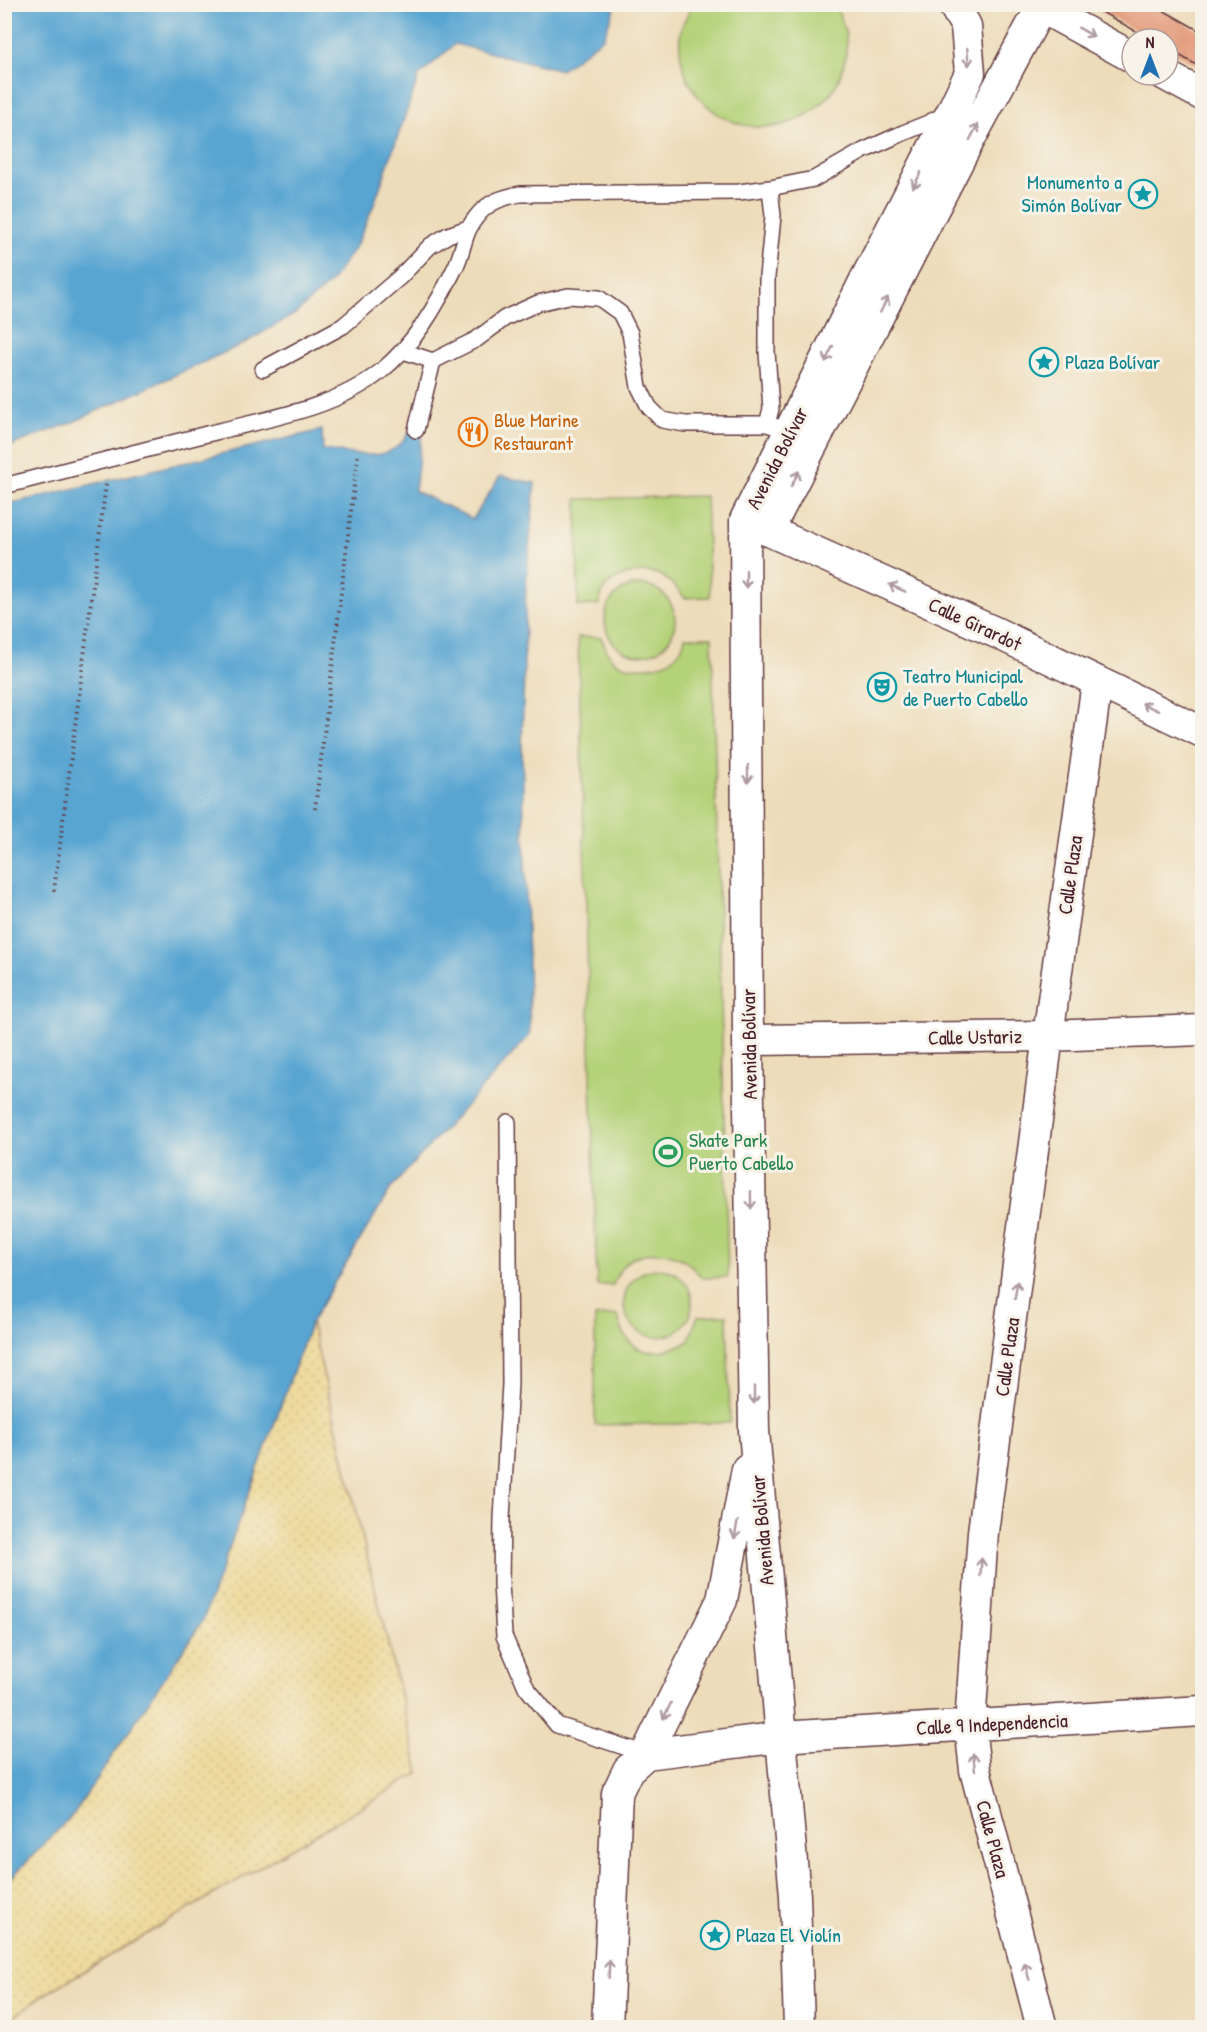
<svg xmlns="http://www.w3.org/2000/svg" width="1207" height="2032" font-family="'Patrick Hand',sans-serif">
<defs>
<pattern id="sand-dots" width="8" height="8" patternUnits="userSpaceOnUse" patternTransform="scale(1.5)"><rect width="8" height="8" fill="#eeda9e"/><path d="M2 2h.1M6 6h.1" fill="none" stroke="#cebb88" stroke-width="1.8" stroke-linecap="round"/></pattern>
</defs>
<rect width="100%" height="100%" fill="#f7f3e8"/>
<filter id="ink" filterUnits="userSpaceOnUse"><feTurbulence type="fractalNoise" baseFrequency=".0167" numOctaves="2"/><feDisplacementMap in="SourceGraphic" scale="12" xChannelSelector="R" yChannelSelector="G"/><feConvolveMatrix kernelMatrix="1 2 1 2 8 2 1 2 1" color-interpolation-filters="sRGB"/></filter>
<filter id="wash" filterUnits="userSpaceOnUse"><feTurbulence type="fractalNoise" baseFrequency=".008" numOctaves="4" result="noise"/><feDisplacementMap in="SourceGraphic" scale="24" xChannelSelector="R" yChannelSelector="G"/><feGaussianBlur stdDeviation="1.35" result="paint"/><feColorMatrix in="noise" values="0 0 0 0 0 0 0 0 0 0 0 0 0 0 0 0 0 1.4 0 .05"/><feComposite in="paint" operator="in"/></filter>
<g filter="url(#wash)">
<rect width="100%" height="100%" fill="#eddcb9"/>
<path fill="#b4d278" stroke="#7f7852" stroke-width="1.5" d="M 692,5 L 835,5 C 848,32 850,45 841,74 C 834,94 821,107 802,117 C 742,149 674,102 680,34 C 681,25 688,14 692,5 Z
M 706,496 L 710,597 L 685,598 C 678,590 670,580 660,575 C 644,568 617,574 605,587 C 602,592 600,600 598,605 L 578,606 L 577,499 Z
M605 620a35 35 0 1 1 70 0a35 35 0 1 1-70 0Z
M 578,637 L 601,637 C 605,647 609,659 619,664 C 623,666 629,666 633,667 C 656,669 681,662 685,637 L 712,637 L 728,1277 L 702,1278 C 698,1273 694,1268 689,1264 C 670,1248 632,1248 619,1272 C 616,1276 615,1281 613,1285 L 597,1285 Z
M624 1303a34 34 0 1 1 68 0a34 34 0 1 1-68 0Z
M 618,1315 C 626,1357 654,1358 688,1342 L 698,1316 L 727,1315 L 730,1423 L 595,1425 L 595,1317 Z"/>
<path fill="url(#sand-dots)" stroke="#9c7c64" stroke-width="1.5" d="M 311,1322 L 419,1773 L 42,1996 L 5,2023 L 5,1884 L 75,1812 L 203,1620 Z"/>
<path fill="#59a5d2" stroke="#52627e" stroke-width="1.5" d="M 5,4 L 616,4 L 616,5 L 603,38 L 561,70 L 455,44 L 419,76 L 373,207 L 356,246 L 331,282 L 295,314 L 243,344 L 73,422 L 5,448 Z
M 322,430 L 323,450 C 353,453 392,466 409,432 L 422,433 L 415,491 L 473,519 L 500,476 L 535,483 L 526,584 L 522,751 L 530,1035 L 391,1188 L 311,1322 L 203,1620 L 75,1812 L 5,1884 L 4,505 Z"/>
<g id="blocks">
<path fill="#e29575" d="M 1087,4 L 1152,4 L 1202,32 L 1202,68 L 1168,49 L 1168,39 L 1150,39 Z"/>
</g>
</g>
<g filter="url(#ink)">
<use href="#blocks" fill-opacity="0" stroke="#623b40" stroke-width="1.5"/>
<g fill="none" stroke-linecap="round" stroke-linejoin="round">
<g stroke="#623b40" stroke-width="18">
<path id="service" d="M 403,351 L 433,361 L 477,339 L 505,318 L 538,303 L 568,296 L 599,298 L 620,313 L 630,333 L 639,387 L 649,407 L 662,420 L 685,424 L 767,424 L 791,431
M 263,369 L 343,326 L 400,277 L 430,246 L 448,235 L 468,228
M 767,424 L 771,409 L 767,352 L 767,277 L 773,216 L 770,188 L 814,179 L 863,151 L 903,133 L 928,123 L 946,114
M 416,430 L 433,361
M 4,486 C 72,469 139,451 207,434 C 265,419 332,410 380,372 C 415,344 437,305 456,266 C 464,249 464,231 477,216 C 488,202 503,197 520,194 L 739,192 L 770,188
M 508,1122 L 510,1384 L 502,1518 L 501,1583 L 504,1636 L 526,1687 L 557,1725 L 646,1754"/>
</g>
<g stroke="#623b40" stroke-width="33">
<path id="minor" d="M 1035,4 L 1132,57
M 1165,75 L 1202,95
M 751,523 L 997,633 L 1202,732
M 768,531 L 961,156 L 1043,4
M 748,1040 L 1048,1036 L 1202,1030
M 646,1754 L 781,1737 L 1202,1711
M 607,2028 L 617,1793 L 628,1770 L 646,1754 L 722,1600 L 747,1469
M 799,2028 L 795,1896 L 754,1431 L 748,1040 L 745,520 L 867,276 L 953,109 L 970,73 L 966,26 L 953,4
M 1042,2028 L 975,1770 L 970,1726 L 983,1532 L 1048,1036 L 1097,682"/>
</g>
<path stroke="#623b40" stroke-width="4" stroke-dasharray="1.5 4.5" stroke-linecap="butt" d="M 315,809 L 358,453
M 54,891 L 106,484"/>
<use href="#service" stroke="#fff" stroke-width="15"/>
<use href="#minor" stroke="#fff" stroke-width="30"/>
</g>
<defs><path id="oneway-shaft" d="M-6 0H5M1.5-3L5.5 0L1.5 3" fill="none" stroke-width="1.6" stroke-linecap="round" stroke-linejoin="round" transform="scale(1.5)"/></defs>
<g stroke="#ae9aa0">
<use href="#oneway-shaft" transform="translate(1086 32) rotate(29)"/>
<use href="#oneway-shaft" transform="translate(968 57) rotate(85)"/>
<use href="#oneway-shaft" transform="translate(974 132) rotate(-62)"/>
<use href="#oneway-shaft" transform="translate(917 180) rotate(117)"/>
<use href="#oneway-shaft" transform="translate(884 305) rotate(-63)"/>
<use href="#oneway-shaft" transform="translate(829 354) rotate(116)"/>
<use href="#oneway-shaft" transform="translate(795 479) rotate(-63)"/>
<use href="#oneway-shaft" transform="translate(746 579) rotate(90)"/>
<use href="#oneway-shaft" transform="translate(897 588) rotate(-156)"/>
<use href="#oneway-shaft" transform="translate(1150 707) rotate(-155)"/>
<use href="#oneway-shaft" transform="translate(748 774) rotate(90)"/>
<use href="#oneway-shaft" transform="translate(751 1200) rotate(89)"/>
<use href="#oneway-shaft" transform="translate(1016 1290) rotate(-82)"/>
<use href="#oneway-shaft" transform="translate(754 1395) rotate(90)"/>
<use href="#oneway-shaft" transform="translate(736 1530) rotate(101)"/>
<use href="#oneway-shaft" transform="translate(981 1567) rotate(-86)"/>
<use href="#oneway-shaft" transform="translate(667 1711) rotate(116)"/>
<use href="#oneway-shaft" transform="translate(974 1762) rotate(-96)"/>
<use href="#oneway-shaft" transform="translate(609 1969) rotate(-88)"/>
<use href="#oneway-shaft" transform="translate(1027 1971) rotate(-105)"/>
</g>
</g>
<defs>
<g id="sight-ring" transform="scale(1.5)"><circle r="9.5" fill="#f7f3e8" stroke="#0f9aa8" stroke-width="1.5"/><path d="M0-6L1.8-2.2L6-1.7L2.9 1.2L3.7 5.4L0 3.3L-3.7 5.4L-2.9 1.2L-6-1.7L-1.8-2.2Z" fill="#0f9aa8"/></g>
<g id="restaurant-ring" transform="scale(1.5)"><circle r="9.5" fill="#f7f3e8" stroke="#e8710a" stroke-width="1.5"/><path d="M-5-6h1v4h1v-4h1v4h1v-4h1v5L-1.5 .5V6h-2V.5L-5-1ZM5-6V6H3V1.5H1.5Q1.5-4 5-6Z" fill="#e8710a"/></g>
<g id="theatre-ring" transform="scale(1.5)"><circle r="9.5" fill="#f7f3e8" stroke="#0f9aa8" stroke-width="1.5"/><path d="M-5-5.5Q0-4 5-5.5V0Q5 5 0 6Q-5 5-5 0ZM-3.3-2.5H-1v1.5H-3.3ZM1-2.5H3.3v1.5H1ZM-2.8 1Q0 5.5 2.8 1Z" fill="#0f9aa8"/></g>
<g id="stadium-ring" transform="scale(1.5)"><circle r="9.5" fill="#f7f3e8" stroke="#2e9e5b" stroke-width="1.5"/><path d="M0-5a6.5 5 0 1 0 0 10a6.5 5 0 1 0 0-10ZM-3.5-1.8h7v3.6h-7Z" fill="#2e9e5b"/></g>
</defs>
<g fill-rule="evenodd">
<use href="#sight-ring" x="1143" y="194"/>
<use href="#sight-ring" x="1044" y="362"/>
<use href="#restaurant-ring" x="473" y="432"/>
<use href="#theatre-ring" x="882" y="687"/>
<use href="#stadium-ring" x="668" y="1152"/>
<use href="#sight-ring" x="715" y="1935"/>
</g>
<g text-anchor="middle" stroke-width="6" stroke-linejoin="round" paint-order="stroke">
<g font-size="20" fill="#0d838f" stroke="#f7f3e8" text-anchor="start">
<text x="1122" y="189" text-anchor="end">Monumento a<tspan x="1122" dy="23">Simón Bolívar</tspan></text>
<text x="1065" y="369">Plaza Bolívar</text>
<text x="903" y="683">Teatro Municipal<tspan x="903" dy="23">de Puerto Cabello</tspan></text>
<text x="736" y="1942">Plaza El Violín</text>
</g>
<g font-size="20" fill="#c56008" stroke="#f7f3e8" text-anchor="start">
<text x="494" y="427">Blue Marine<tspan x="494" dy="23">Restaurant</tspan></text>
</g>
<g font-size="20" fill="#4a1f2b" stroke="#f7f3e8">
<text transform="translate(777 458) rotate(-63)" y="7">Avenida Bolívar</text>
<text transform="translate(975 624) rotate(25)" y="7">Calle Girardot</text>
<text transform="translate(1070 875) rotate(-82)" y="7">Calle Plaza</text>
<text transform="translate(975 1037) rotate(-1)" y="7">Calle Ustariz</text>
<text transform="translate(749 1044) rotate(-91)" y="7">Avenida Bolívar</text>
<text transform="translate(1007 1357) rotate(-82)" y="7">Calle Plaza</text>
<text transform="translate(762 1530) rotate(-95)" y="7">Avenida Bolívar</text>
<text transform="translate(992 1724) rotate(-3)" y="7">Calle 9 Independencia</text>
<text transform="translate(993 1839) rotate(75)" y="7">Calle Plaza</text>
</g>
<g font-size="20" fill="#27864d" stroke="#f7f3e8" text-anchor="start">
<text x="689" y="1147">Skate Park<tspan x="689" dy="23">Puerto Cabello</tspan></text>
</g>
</g>
<rect width="1207" height="2032" fill="none" stroke="#f7f3e8" stroke-width="24"/>
<g transform="translate(1150 57)"><circle r="28" fill="#f7f3e8" stroke="#b29e9c" stroke-width="1.5"/>
<path d="M0-4.5L10 22L0 15L-10 22Z" fill="#1f6fb2"/>
<text y="-9" font-size="16" font-weight="bold" text-anchor="middle" fill="#4a1f2b">N</text>
</g>
</svg>
